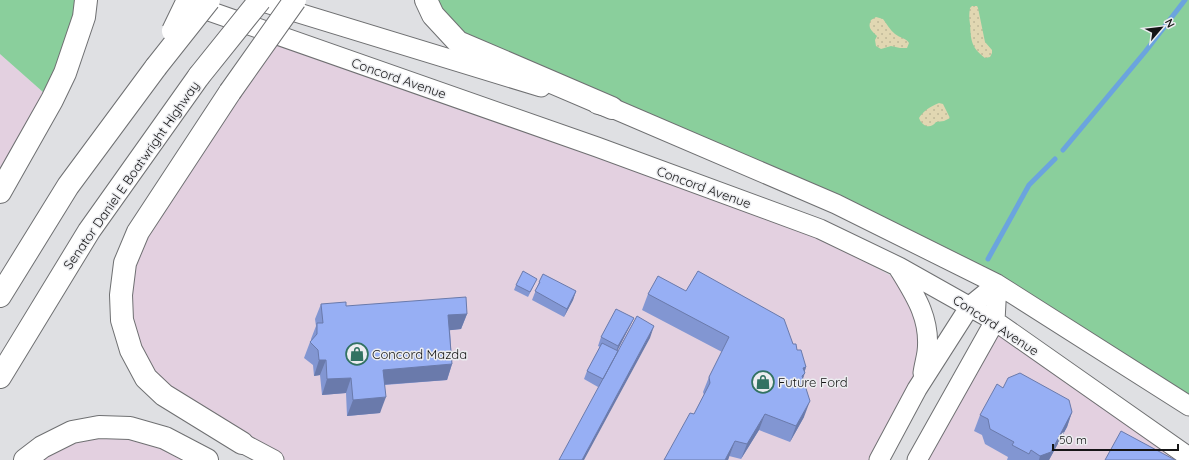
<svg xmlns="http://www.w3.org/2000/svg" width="1189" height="460" font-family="Quicksand,sans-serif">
<defs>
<pattern id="sand-dots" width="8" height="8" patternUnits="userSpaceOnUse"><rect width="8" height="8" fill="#e1d7b2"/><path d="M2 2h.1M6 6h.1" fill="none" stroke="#c0b898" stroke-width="1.8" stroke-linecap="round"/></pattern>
</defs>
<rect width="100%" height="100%" fill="#dfe0e3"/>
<path fill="#e3d0e0" d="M 268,39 L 820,236 L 898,280 L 913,303 L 924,344 L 917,389 L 879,460 L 274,460 L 164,395 L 122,320 L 138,232 Z
M 0,54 L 52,100 L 0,192 Z
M 995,321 L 1189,460 L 917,460 Z
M 99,427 L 207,460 L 25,460 Z"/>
<path fill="#8acf9c" d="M 0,0 L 86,0 L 52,100 L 0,54 Z
M 426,0 L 1189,0 L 1189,406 L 997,284 L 489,54 Z"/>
<path fill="url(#sand-dots)" d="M 972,6 L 977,6 L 978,8 L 985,42 L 992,50 L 992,53 L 990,57 L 985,58 C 971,47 971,41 970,24 C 969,18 969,14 970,8 Z
M 876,17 L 883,19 C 887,24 890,30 895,34 C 900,38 906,38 909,43 L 907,48 L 900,48 L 891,46 L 881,49 L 876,46 L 875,40 L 877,36 C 872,31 867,28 871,20 Z
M 939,103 L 943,104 L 950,118 L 944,121 L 936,122 C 930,130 922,126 919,118 C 923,111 931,106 939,103 Z"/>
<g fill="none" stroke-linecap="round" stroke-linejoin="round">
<path stroke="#6ba4de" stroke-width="5" d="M 1063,150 L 1145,52 L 1185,0
M 988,259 L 1029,185 L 1055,159"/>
<g stroke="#6f7072" stroke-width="21">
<path id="secondary" d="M 256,0 L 541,87
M 189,4 L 597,147 L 820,229 L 899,267 L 995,321 L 1189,457
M 597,104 L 612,108 L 836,204 L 997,284 L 1189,406
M 899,269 C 915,295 931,319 927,352 C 926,359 924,366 923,373
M 242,443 L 274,460
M 879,460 L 917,389 L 970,306 L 997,284
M 917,460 L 995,321 L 997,284"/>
</g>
<g stroke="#6f7072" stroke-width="24">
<path id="motorway" d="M 426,0 L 433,15 L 458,42 L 612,108
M 230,92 L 138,232 L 125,263 L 121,295 L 122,320 L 131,350 L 146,378 L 164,395 L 242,443
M 0,192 L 52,100 L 65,73 L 84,17 L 86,0
M 0,296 L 68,186 L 156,67
M 0,377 L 89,231 L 199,76
M 25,460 L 42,447 L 72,432 L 99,427 L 130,428 L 165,438 L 207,460"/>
</g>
<use href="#secondary" stroke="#fff" stroke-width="19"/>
<use href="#motorway" stroke="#fff" stroke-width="22"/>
<g stroke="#6f7072" stroke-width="24" stroke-linecap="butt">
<path id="motorway-bridge" d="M 173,31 L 188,0
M 156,67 L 209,0
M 199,76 L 260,0
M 230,92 L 295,0"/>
</g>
<use href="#motorway-bridge" stroke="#fff" stroke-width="22"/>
</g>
<path fill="#8296d2" d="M 539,282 L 576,291 L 573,300 L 564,317 L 532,300 Z
M 535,283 L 528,297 L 514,290 L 516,285 Z
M 686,291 L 793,344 L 797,350 L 806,367 L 803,378 L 804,417 L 790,442 L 759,430 L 741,459 L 729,456 L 728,460 L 664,460 L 694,414 L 704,395 L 703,392 L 709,377 L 722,352 L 642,310 L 648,294 Z
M 321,304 L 346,306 L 467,314 L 461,329 L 450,330 L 452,364 L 447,380 L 385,385 L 380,413 L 347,416 L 346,393 L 322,395 L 320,375 L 314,376 L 313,365 L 304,358 L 310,342 L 311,341 L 311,339 L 316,326 L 315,319 Z
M 634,318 L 630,326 L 617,351 L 650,338 L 598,387 L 584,379 L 587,371 L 600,347 L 598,346 L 601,337 Z
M 1003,388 L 1072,412 L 1067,427 L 1049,460 L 1007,460 L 1008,457 L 985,444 L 982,435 L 974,431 L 980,415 Z"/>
<path fill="#6a7aab" d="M 576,291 L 573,300 L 564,317 L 567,309 Z
M 467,314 L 461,329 L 443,331 L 448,315 Z
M 634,318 L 630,326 L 615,355 L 618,346 Z
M 654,326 L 650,338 L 584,460 L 582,460 Z
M 319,360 L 326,360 L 320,375 L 314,376 Z
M 452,364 L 447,380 L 378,385 L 383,370 Z
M 806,367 L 803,376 L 805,373 L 799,389 L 803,368 Z
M 351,378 L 346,393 L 322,395 L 327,379 Z
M 386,397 L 380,413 L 347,416 L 353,400 Z
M 810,401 L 804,417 L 790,442 L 796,426 Z
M 1072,412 L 1067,427 L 1049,460 L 1039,460 L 1040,456 Z
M 765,414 L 759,430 L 741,459 L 747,444 Z
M 735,441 L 728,460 L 725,460 Z"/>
<path fill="#97aff4" stroke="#6a7aab" d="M 523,271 L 537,279 L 530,292 L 516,285 Z
M 698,271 L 784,319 L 793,344 L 796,344 L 797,350 L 801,350 L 806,367 L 803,368 L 805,373 L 802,376 L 810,401 L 796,426 L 765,414 L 747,444 L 735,441 L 725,460 L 664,460 L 690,413 L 694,414 L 710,383 L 709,377 L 729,337 L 648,294 L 658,276 L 686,291 Z
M 543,274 L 576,291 L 567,309 L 535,291 L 540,282 L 539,282 Z
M 466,297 L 467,314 L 448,315 L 452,364 L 383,370 L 386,397 L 353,400 L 351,378 L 327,379 L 326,360 L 319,360 L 318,350 L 310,342 L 317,334 L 317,323 L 323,323 L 321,304 L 346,302 L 346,306 Z
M 616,309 L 634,318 L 618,346 L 601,337 Z
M 637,316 L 654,326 L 582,460 L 559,460 Z
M 602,343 L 618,351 L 603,379 L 587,371 Z
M 1020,373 L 1069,400 L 1072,412 L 1051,452 L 1040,456 L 1031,450 L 1029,454 L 1012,445 L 1014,442 L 990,429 L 988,419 L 980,415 L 997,384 L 1003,388 L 1008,378 Z
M 1121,431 L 1175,460 L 1105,460 Z"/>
<defs>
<g id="shop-ring" transform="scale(1.15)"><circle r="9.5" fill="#ecedf0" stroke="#327262" stroke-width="1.5"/><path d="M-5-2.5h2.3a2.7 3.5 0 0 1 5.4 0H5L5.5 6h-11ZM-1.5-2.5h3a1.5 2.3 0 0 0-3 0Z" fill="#327262"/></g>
</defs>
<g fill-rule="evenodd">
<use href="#shop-ring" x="357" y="354"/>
<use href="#shop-ring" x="763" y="382"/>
</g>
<g text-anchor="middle" stroke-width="3" stroke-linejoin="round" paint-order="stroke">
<g font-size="13" fill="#151516" stroke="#ecedf0">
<text transform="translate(399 78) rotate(19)" y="5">Concord Avenue</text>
<text transform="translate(131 175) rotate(-55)" y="5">Senator Daniel E Boatwright Highway</text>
<text transform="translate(704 187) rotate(20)" y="5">Concord Avenue</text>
<text transform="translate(996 325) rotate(33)" y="5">Concord Avenue</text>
</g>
<g font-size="13" fill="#151516" stroke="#ecedf0" text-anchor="start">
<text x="372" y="359">Concord Mazda</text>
<text x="778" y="387">Future Ford</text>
</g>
</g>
<g transform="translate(1161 28) rotate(62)" stroke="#ecedf0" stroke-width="3" paint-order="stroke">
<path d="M0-3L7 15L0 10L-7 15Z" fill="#151516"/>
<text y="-6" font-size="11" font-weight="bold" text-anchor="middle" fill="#151516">N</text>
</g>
<path d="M1053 444v6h125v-6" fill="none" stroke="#151516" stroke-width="2"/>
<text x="1059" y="444" font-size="12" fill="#151516" stroke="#ecedf0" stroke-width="3" paint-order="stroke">50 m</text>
</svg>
